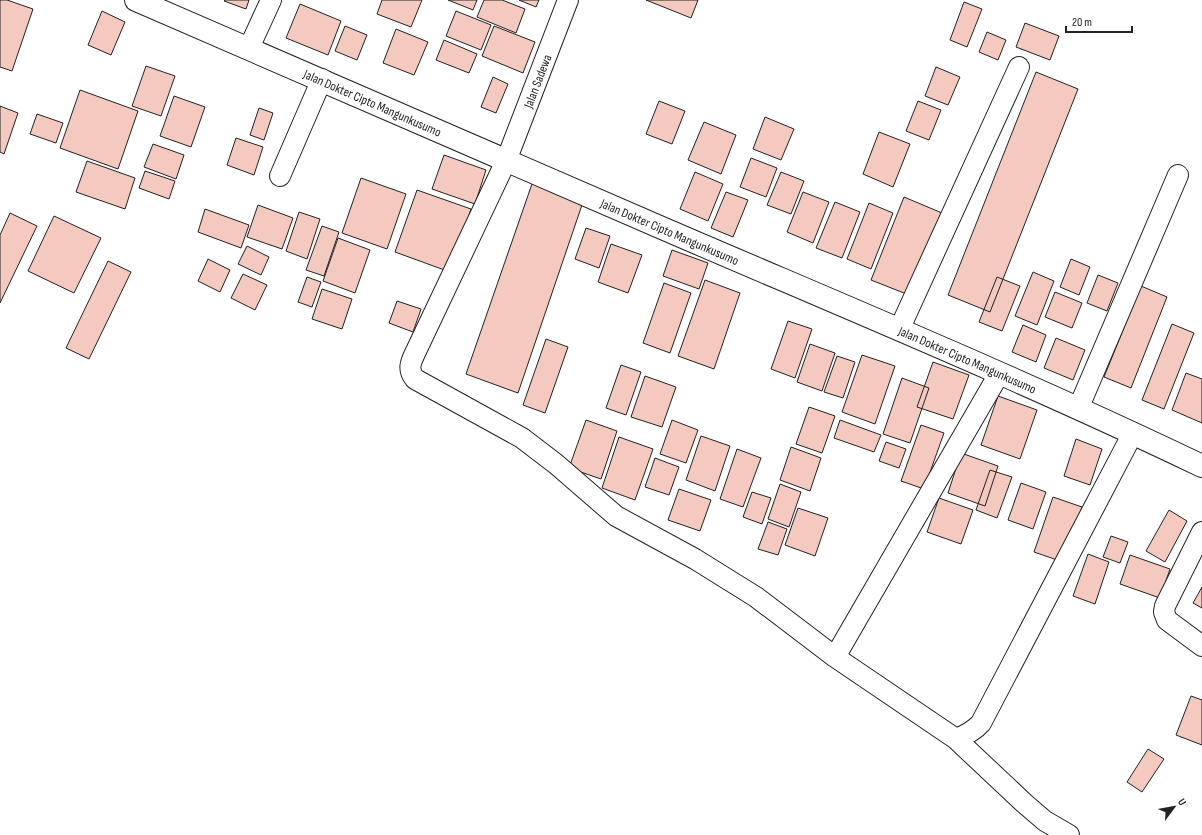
<svg xmlns="http://www.w3.org/2000/svg" width="1202" height="835" font-family="'Sofia Sans Condensed',sans-serif">
<rect width="100%" height="100%" fill="#fff"/>
<path fill="#f3c9c0" stroke="#222" d="M 0,0 L 7,0 L 33,9 L 12,71 L 0,67 Z
M 225,0 L 249,0 L 246,9 L 224,1 Z
M 382,0 L 422,0 L 411,27 L 377,14 Z
M 448,0 L 477,0 L 473,10 Z
M 484,0 L 502,0 L 525,9 L 516,33 L 477,17 Z
M 519,0 L 539,0 L 536,7 Z
M 646,0 L 698,0 L 691,18 Z
M 964,2 L 982,9 L 967,47 L 950,40 Z
M 300,4 L 341,21 L 328,55 L 286,38 Z
M 102,11 L 125,22 L 111,55 L 88,45 Z
M 456,11 L 491,25 L 481,50 L 446,36 Z
M 1025,23 L 1059,36 L 1050,60 L 1016,47 Z
M 345,26 L 367,35 L 357,60 L 335,51 Z
M 494,26 L 535,42 L 523,73 L 482,56 Z
M 396,29 L 428,42 L 414,75 L 383,63 Z
M 987,32 L 1006,40 L 998,60 L 979,52 Z
M 444,40 L 477,54 L 469,73 L 436,60 Z
M 146,66 L 175,76 L 161,116 L 132,106 Z
M 936,67 L 960,77 L 948,105 L 925,96 Z
M 1036,72 L 1078,89 L 990,312 L 948,295 Z
M 493,77 L 508,84 L 496,113 L 481,107 Z
M 80,90 L 138,111 L 118,169 L 60,148 Z
M 174,96 L 205,107 L 191,147 L 160,136 Z
M 659,101 L 685,111 L 672,144 L 646,134 Z
M 918,101 L 941,110 L 929,140 L 906,131 Z
M 0,106 L 18,113 L 4,154 L 0,152 Z
M 259,108 L 273,113 L 264,140 L 250,135 Z
M 37,114 L 63,123 L 56,143 L 30,134 Z
M 765,117 L 794,129 L 781,160 L 753,149 Z
M 704,122 L 736,135 L 721,174 L 688,160 Z
M 879,132 L 910,144 L 893,187 L 863,174 Z
M 236,138 L 263,147 L 254,175 L 227,165 Z
M 153,144 L 184,155 L 176,179 L 144,167 Z
M 444,155 L 486,170 L 475,204 L 432,189 Z
M 751,158 L 777,168 L 766,197 L 740,187 Z
M 87,161 L 135,178 L 125,209 L 76,192 Z
M 145,171 L 175,181 L 169,199 L 139,188 Z
M 695,172 L 723,184 L 708,221 L 680,209 Z
M 781,172 L 804,181 L 791,214 L 767,205 Z
M 361,178 L 406,194 L 387,249 L 342,233 Z
M 533,181 L 584,199 L 518,393 L 466,374 Z
M 417,190 L 471,209 L 450,272 L 395,252 Z
M 726,192 L 748,200 L 733,237 L 711,228 Z
M 803,192 L 829,202 L 813,243 L 787,232 Z
M 904,197 L 942,213 L 909,295 L 871,280 Z
M 835,202 L 860,212 L 842,258 L 816,248 Z
M 869,203 L 893,213 L 871,269 L 847,259 Z
M 258,205 L 293,218 L 282,249 L 247,237 Z
M 205,209 L 249,225 L 241,248 L 198,232 Z
M 299,212 L 320,219 L 307,259 L 286,251 Z
M 10,213 L 37,226 L 0,303 L 0,235 Z
M 54,216 L 101,238 L 74,293 L 28,271 Z
M 322,226 L 339,232 L 324,276 L 306,270 Z
M 586,228 L 610,236 L 599,268 L 575,259 Z
M 338,238 L 370,250 L 355,293 L 323,281 Z
M 611,244 L 642,255 L 628,293 L 598,282 Z
M 247,246 L 269,257 L 261,275 L 238,264 Z
M 672,250 L 708,263 L 699,289 L 663,276 Z
M 208,259 L 230,270 L 220,292 L 198,281 Z
M 1071,259 L 1090,267 L 1079,295 L 1060,287 Z
M 108,261 L 131,272 L 89,359 L 66,348 Z
M 1033,272 L 1054,281 L 1037,325 L 1015,316 Z
M 243,274 L 267,285 L 255,310 L 231,298 Z
M 1098,275 L 1118,283 L 1107,311 L 1087,303 Z
M 307,277 L 321,282 L 312,307 L 298,302 Z
M 997,277 L 1020,286 L 1002,331 L 979,322 Z
M 705,280 L 740,293 L 714,369 L 678,356 Z
M 664,283 L 691,293 L 670,353 L 643,343 Z
M 1141,286 L 1167,297 L 1131,388 L 1104,377 Z
M 322,289 L 352,299 L 342,329 L 312,319 Z
M 1055,292 L 1082,303 L 1072,328 L 1045,317 Z
M 397,301 L 421,309 L 413,332 L 389,323 Z
M 788,321 L 812,329 L 795,378 L 771,369 Z
M 1172,324 L 1194,333 L 1164,409 L 1142,400 Z
M 1023,325 L 1046,335 L 1036,362 L 1012,352 Z
M 1056,338 L 1085,350 L 1073,380 L 1044,368 Z
M 546,339 L 568,347 L 545,413 L 523,405 Z
M 810,344 L 835,353 L 822,391 L 797,382 Z
M 862,355 L 895,366 L 875,424 L 842,412 Z
M 837,356 L 855,362 L 843,398 L 824,392 Z
M 933,362 L 969,375 L 953,419 L 917,407 Z
M 621,365 L 641,372 L 626,415 L 606,408 Z
M 1186,373 L 1202,379 L 1202,423 L 1172,410 Z
M 645,376 L 676,387 L 662,427 L 631,417 Z
M 902,378 L 929,388 L 910,443 L 883,434 Z
M 998,396 L 1037,410 L 1020,459 L 981,445 Z
M 809,407 L 835,416 L 822,453 L 796,444 Z
M 586,420 L 617,431 L 601,479 L 569,468 Z
M 672,420 L 698,430 L 686,463 L 660,454 Z
M 840,420 L 881,435 L 874,452 L 834,438 Z
M 921,425 L 944,433 L 924,489 L 901,481 Z
M 701,436 L 730,446 L 715,491 L 686,480 Z
M 619,437 L 653,449 L 635,500 L 602,488 Z
M 1076,439 L 1102,449 L 1090,485 L 1064,476 Z
M 886,442 L 906,449 L 899,468 L 879,461 Z
M 791,447 L 821,458 L 810,491 L 780,480 Z
M 737,449 L 761,458 L 743,507 L 720,499 Z
M 961,453 L 998,466 L 985,506 L 948,493 Z
M 655,458 L 679,467 L 669,495 L 645,487 Z
M 990,470 L 1012,477 L 997,518 L 976,510 Z
M 1021,483 L 1046,492 L 1033,529 L 1008,520 Z
M 780,484 L 801,492 L 789,527 L 768,519 Z
M 679,489 L 711,500 L 700,531 L 668,520 Z
M 752,492 L 771,498 L 762,524 L 743,517 Z
M 1053,497 L 1082,507 L 1063,562 L 1034,552 Z
M 939,498 L 973,510 L 961,544 L 927,532 Z
M 798,508 L 828,518 L 815,556 L 785,545 Z
M 1169,510 L 1187,521 L 1165,562 L 1146,551 Z
M 768,522 L 787,529 L 778,555 L 758,549 Z
M 1111,536 L 1128,542 L 1120,563 L 1103,557 Z
M 1088,554 L 1109,562 L 1095,604 L 1073,596 Z
M 1130,555 L 1170,569 L 1160,598 L 1120,584 Z
M 1202,587 L 1202,608 L 1193,603 Z
M 1191,696 L 1202,700 L 1202,745 L 1176,735 Z
M 1148,749 L 1164,759 L 1142,792 L 1127,782 Z"/>
<g fill="none" stroke-linecap="round" stroke-linejoin="round">
<g stroke="#222" stroke-width="22">
<path id="minor" d="M 568,0 L 506,161 L 417,349 C 412,360 406,368 415,379 L 522,438 L 556,464 L 616,516 L 695,559 L 756,597 L 835,657 L 956,739 L 1024,803 L 1045,821 L 1069,835
M 249,48 L 271,0
M 280,176 L 322,79
M 899,330 L 1019,67
M 1078,409 L 1178,175
M 1202,532 L 1165,606 L 1164,612 L 1167,620 L 1202,646
M 835,657 L 999,374
M 956,739 C 966,735 974,731 981,723 L 1133,433"/>
</g>
<g stroke="#222" stroke-width="24">
<g id="tertiary">
<path id="s1" d="M 136,0 C 312,75 486,153 662,228 C 843,306 1025,381 1202,466"/>
</g>
</g>
<use href="#minor" stroke="#fff" stroke-width="20"/>
<use href="#tertiary" stroke="#fff" stroke-width="22"/>
</g>
<g text-anchor="middle" stroke-width="3" stroke-linejoin="round" paint-order="stroke">
<g font-size="13" fill="#222" stroke="#fff">
<text transform="translate(537 81) rotate(-69)" y="5">Jalan Sadewa</text>
<text dy="5" stroke="none"><textPath href="#s1" startOffset="258">Jalan Dokter Cipto Mangunkusumo</textPath></text>
<text dy="5" stroke="none"><textPath href="#s1" startOffset="582">Jalan Dokter Cipto Mangunkusumo</textPath></text>
<text dy="5" stroke="none"><textPath href="#s1" startOffset="906">Jalan Dokter Cipto Mangunkusumo</textPath></text>
</g>
</g>
<g transform="translate(1174 807) rotate(58)" stroke="#ffffff" stroke-width="3" paint-order="stroke">
<path d="M0-3L7 15L0 10L-7 15Z" fill="#222222"/>
<text y="-6" font-size="11" font-weight="bold" text-anchor="middle" fill="#222222">U</text>
</g>
<path d="M1066 26v6h66v-6" fill="none" stroke="#222222" stroke-width="2"/>
<text x="1072" y="26" font-size="12" fill="#222222" stroke="#ffffff" stroke-width="3" paint-order="stroke">20 m</text>
</svg>
